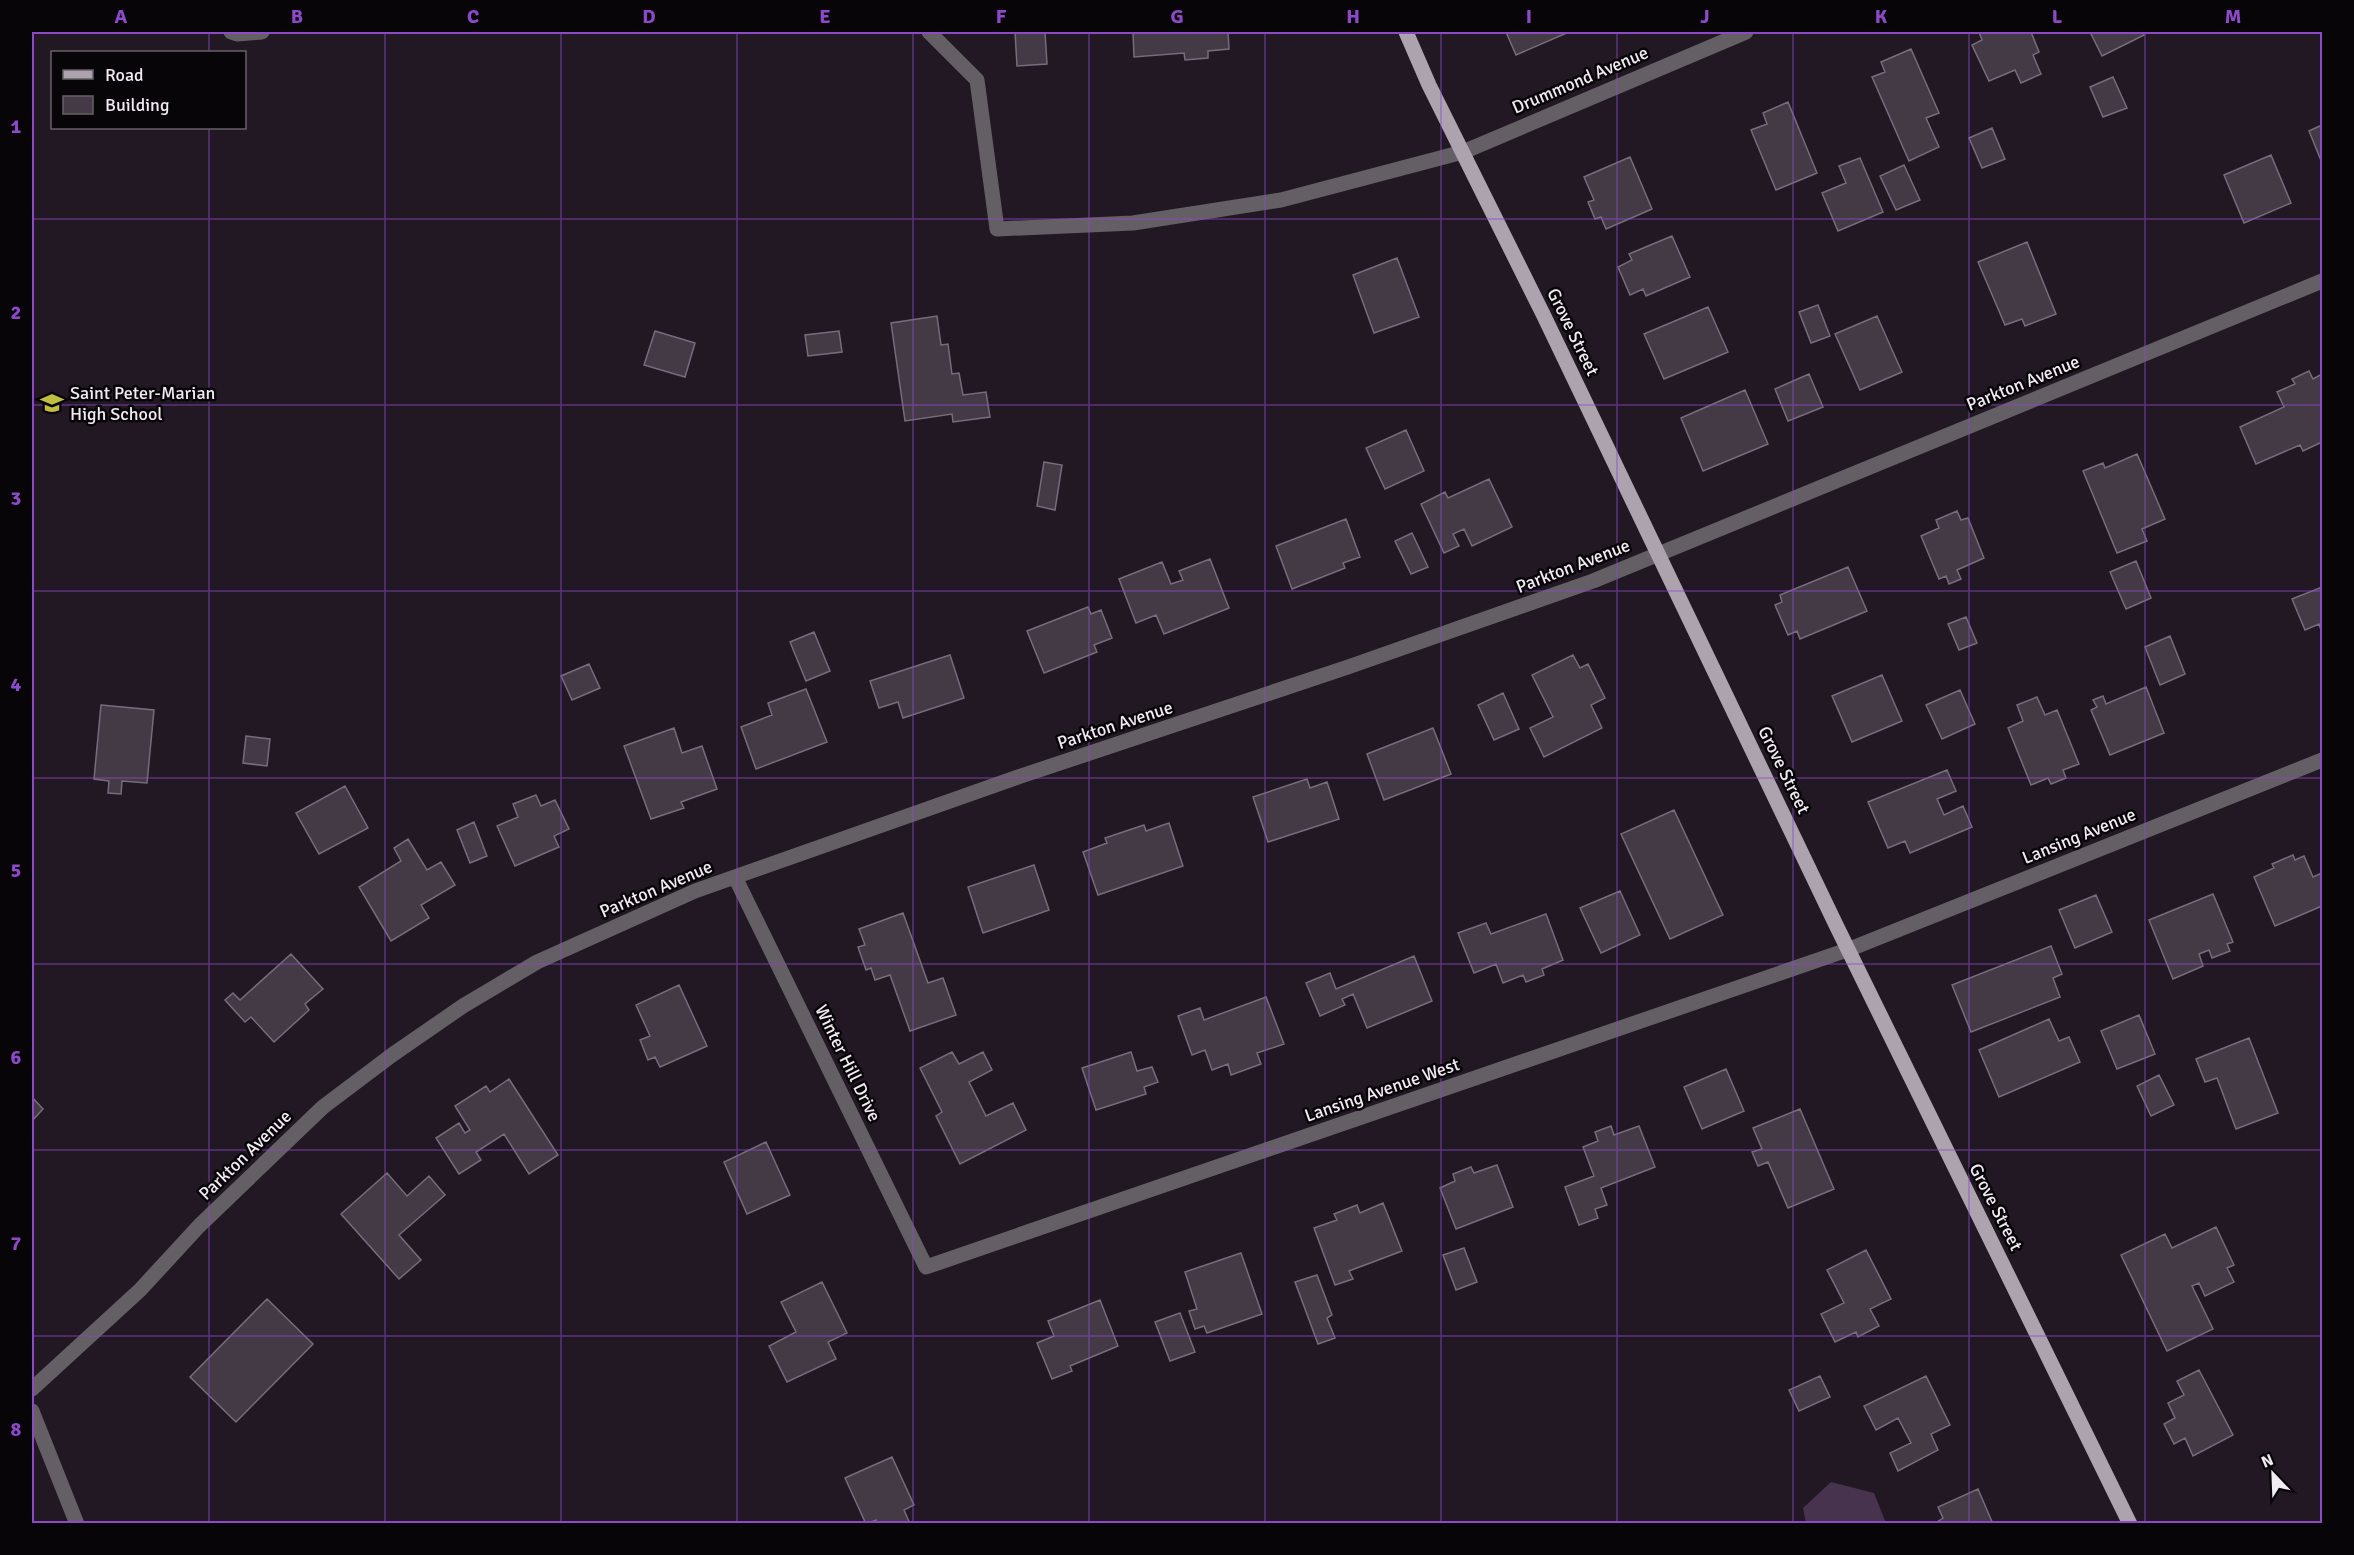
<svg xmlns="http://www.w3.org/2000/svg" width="2354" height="1555" font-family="Signika,sans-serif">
<rect width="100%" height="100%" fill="#211823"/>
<path fill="#47334d" d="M 1831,1482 L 1874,1493 L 1886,1523 L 1806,1523 L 1803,1508 Z"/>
<path fill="#433a46" stroke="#776d7a" stroke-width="1.5" d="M 1015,32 L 1045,32 L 1047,64 L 1017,66 Z
M 1133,32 L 1228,32 L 1229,49 L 1208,51 L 1208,58 L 1185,60 L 1184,53 L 1134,57 Z
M 1506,32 L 1569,32 L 1516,55 Z
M 1979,32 L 2031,32 L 2039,52 L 2033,55 L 2041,74 L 2021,83 L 2015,70 L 1989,81 L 1972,45 L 1982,40 Z
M 2090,32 L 2143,32 L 2144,35 L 2102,56 Z
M 1911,49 L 1939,113 L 1926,118 L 1939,147 L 1909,161 L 1872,77 L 1885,72 L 1881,62 Z
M 2113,77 L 2127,108 L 2103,117 L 2090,87 Z
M 1788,102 L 1817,173 L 1776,190 L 1751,130 L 1767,124 L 1763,113 Z
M 2322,125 L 2322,163 L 2309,131 Z
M 1992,128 L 2005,159 L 1982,168 L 1969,138 Z
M 2271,155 L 2291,203 L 2244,223 L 2224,175 Z
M 1630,157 L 1652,209 L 1606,229 L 1601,217 L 1595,219 L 1588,202 L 1594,200 L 1584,177 Z
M 1860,158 L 1883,212 L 1838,231 L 1822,193 L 1846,183 L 1839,166 Z
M 1904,165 L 1920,200 L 1896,210 L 1880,176 Z
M 1672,236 L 1690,277 L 1646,296 L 1643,289 L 1630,295 L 1618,267 L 1632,260 L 1629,254 Z
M 2027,242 L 2056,314 L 2025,326 L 2022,319 L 2005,325 L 1978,262 Z
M 1397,258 L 1419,317 L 1374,333 L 1353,275 Z
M 1818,305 L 1830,336 L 1811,343 L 1799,312 Z
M 1708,307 L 1728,352 L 1664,379 L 1644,334 Z
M 937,316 L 941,345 L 948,344 L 952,374 L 959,373 L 963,395 L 986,392 L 990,417 L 953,422 L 952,414 L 905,421 L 891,323 Z
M 1877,316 L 1902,372 L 1860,390 L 1835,334 Z
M 655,331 L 695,343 L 685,377 L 644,365 Z
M 839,331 L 842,352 L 808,356 L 805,335 Z
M 2309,371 L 2313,379 L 2322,374 L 2322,442 L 2303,451 L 2300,445 L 2256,464 L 2240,427 L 2284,407 L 2277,392 L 2295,384 L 2292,379 Z
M 1809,374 L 1823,407 L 1788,421 L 1775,389 Z
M 1745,390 L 1768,444 L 1703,471 L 1681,418 Z
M 1406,430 L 1424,471 L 1385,489 L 1366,448 Z
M 2137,454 L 2165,519 L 2142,529 L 2147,541 L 2117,553 L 2083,471 L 2103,463 L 2105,468 Z
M 1044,462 L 1062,465 L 1055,510 L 1037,506 Z
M 1489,479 L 1512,527 L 1472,546 L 1464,529 L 1453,534 L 1459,546 L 1444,553 L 1421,504 L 1445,492 L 1448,498 Z
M 1957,511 L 1961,520 L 1968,518 L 1984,558 L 1957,570 L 1961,579 L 1949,584 L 1946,576 L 1939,579 L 1921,536 L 1939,528 L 1936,520 Z
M 1346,519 L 1360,557 L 1343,563 L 1345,568 L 1292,589 L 1276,546 Z
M 1412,533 L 1428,567 L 1411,574 L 1395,541 Z
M 1210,559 L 1229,608 L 1164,634 L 1156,615 L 1136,623 L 1119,579 L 1162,562 L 1171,584 L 1183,580 L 1179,571 Z
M 2136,561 L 2151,598 L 2126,609 L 2110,572 Z
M 1848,567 L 1867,611 L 1800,639 L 1797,631 L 1788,635 L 1775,605 L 1782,602 L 1780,595 Z
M 2322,587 L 2322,633 L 2319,624 L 2305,630 L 2292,599 Z
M 1088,607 L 1091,614 L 1101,610 L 1112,638 L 1094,645 L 1097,652 L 1044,673 L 1027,631 Z
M 1966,617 L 1977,643 L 1959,650 L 1948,624 Z
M 814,632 L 830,671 L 806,681 L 790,642 Z
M 2170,636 L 2185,674 L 2160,685 L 2145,647 Z
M 950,655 L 964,698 L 903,718 L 898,702 L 879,708 L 870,681 Z
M 1573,655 L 1580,668 L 1588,664 L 1605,698 L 1591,705 L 1602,728 L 1544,757 L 1530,728 L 1553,717 L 1532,675 Z
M 589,664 L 600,688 L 572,700 L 561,676 Z
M 1882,675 L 1902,721 L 1852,742 L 1832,696 Z
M 2146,687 L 2164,733 L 2110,755 L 2091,710 L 2097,707 L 2093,700 L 2103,696 L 2106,704 Z
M 806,689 L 827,742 L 756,769 L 741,727 L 772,715 L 768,703 Z
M 1960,690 L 1975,724 L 1942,739 L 1926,705 Z
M 1503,693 L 1519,729 L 1494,740 L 1478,705 Z
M 2037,697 L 2045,715 L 2057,710 L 2079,764 L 2063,770 L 2066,778 L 2051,784 L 2048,778 L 2031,785 L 2008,728 L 2023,721 L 2017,705 Z
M 101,705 L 154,710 L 147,783 L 122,781 L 121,794 L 108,793 L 109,781 L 94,779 Z
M 674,728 L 682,753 L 702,746 L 717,789 L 681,802 L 684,808 L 651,819 L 624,746 Z
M 1433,728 L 1451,774 L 1384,800 L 1367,754 Z
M 246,736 L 270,739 L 267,766 L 243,763 Z
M 1947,770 L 1956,791 L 1937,799 L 1944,815 L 1963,806 L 1972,827 L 1910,853 L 1905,841 L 1888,848 L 1868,802 Z
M 1307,779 L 1310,788 L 1327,782 L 1339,819 L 1268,842 L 1253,797 Z
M 345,786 L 368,828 L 319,854 L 296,813 Z
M 536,795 L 541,806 L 555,800 L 569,829 L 554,836 L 559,847 L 515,866 L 497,826 L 518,817 L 513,804 Z
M 1674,810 L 1723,915 L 1670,939 L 1621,834 Z
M 474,822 L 487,856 L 470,863 L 457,830 Z
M 1169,823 L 1183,866 L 1098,895 L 1083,852 L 1107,843 L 1105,838 L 1144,825 L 1146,831 Z
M 408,839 L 427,870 L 441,862 L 455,885 L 421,905 L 429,918 L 391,941 L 359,887 L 401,861 L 394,848 Z
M 2293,855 L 2295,860 L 2304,856 L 2313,877 L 2322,873 L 2322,906 L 2275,926 L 2254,877 L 2274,868 L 2272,864 Z
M 1034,865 L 1049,910 L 983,933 L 968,887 Z
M 1620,891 L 1640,935 L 1601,953 L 1580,908 Z
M 2213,894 L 2233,942 L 2227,944 L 2230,951 L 2212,958 L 2209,950 L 2199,954 L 2203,966 L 2173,979 L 2149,920 Z
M 2096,895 L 2112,932 L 2075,948 L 2059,910 Z
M 903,913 L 928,983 L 943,978 L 956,1015 L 910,1031 L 890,975 L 875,980 L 871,968 L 866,970 L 858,947 L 865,945 L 859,929 Z
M 1546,914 L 1563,960 L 1542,969 L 1544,975 L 1526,982 L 1523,975 L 1503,983 L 1496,964 L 1474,973 L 1458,933 L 1486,923 L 1491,934 Z
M 2051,946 L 2062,974 L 2053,978 L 2060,997 L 1971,1032 L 1952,985 Z
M 291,954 L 323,989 L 305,1004 L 309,1010 L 274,1042 L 251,1017 L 245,1022 L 225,1000 L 233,993 L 240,1000 Z
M 1414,956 L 1432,1001 L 1367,1028 L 1353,994 L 1342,999 L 1345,1005 L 1320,1016 L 1306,983 L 1330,973 L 1336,989 Z
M 679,985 L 707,1046 L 660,1067 L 655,1057 L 648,1060 L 640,1040 L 650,1036 L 636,1005 Z
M 1266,997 L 1284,1044 L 1257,1053 L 1261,1064 L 1231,1075 L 1228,1064 L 1212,1070 L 1205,1050 L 1192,1055 L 1178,1016 L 1200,1008 L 1204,1020 Z
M 2139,1015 L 2155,1054 L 2117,1069 L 2101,1031 Z
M 2049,1019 L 2059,1041 L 2069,1037 L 2080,1062 L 1999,1097 L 1979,1050 Z
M 2249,1038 L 2278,1113 L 2236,1129 L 2217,1078 L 2205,1082 L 2196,1059 Z
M 952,1052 L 959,1064 L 983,1052 L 992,1070 L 969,1082 L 986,1116 L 1013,1103 L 1026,1130 L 960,1164 L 936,1116 L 942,1112 L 920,1068 Z
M 1131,1052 L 1137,1071 L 1152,1067 L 1158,1082 L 1144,1087 L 1146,1094 L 1096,1110 L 1082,1068 Z
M 1726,1069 L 1744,1111 L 1702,1129 L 1684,1087 Z
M 2159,1075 L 2174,1105 L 2151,1116 L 2137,1086 Z
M 509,1079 L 558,1155 L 529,1174 L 504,1134 L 476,1152 L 481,1160 L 459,1174 L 436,1138 L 459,1123 L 465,1133 L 470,1130 L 455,1106 L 486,1086 L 490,1092 Z
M 32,1097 L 43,1109 L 32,1121 Z
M 1800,1109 L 1834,1189 L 1788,1208 L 1768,1162 L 1758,1166 L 1752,1152 L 1762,1149 L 1753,1128 Z
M 1611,1126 L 1614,1135 L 1639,1126 L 1655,1167 L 1601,1188 L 1607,1205 L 1595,1209 L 1598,1218 L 1579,1225 L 1565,1187 L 1594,1176 L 1583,1147 L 1598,1141 L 1595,1132 Z
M 766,1142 L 790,1195 L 747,1214 L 724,1162 Z
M 1497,1165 L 1513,1207 L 1456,1229 L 1440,1188 L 1455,1181 L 1453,1174 L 1471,1167 L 1474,1173 Z
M 387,1173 L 407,1196 L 429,1176 L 445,1195 L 399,1235 L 421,1260 L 399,1279 L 341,1214 Z
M 1383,1203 L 1402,1251 L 1349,1271 L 1353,1279 L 1335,1285 L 1314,1228 L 1337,1220 L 1334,1214 L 1357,1205 L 1360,1213 Z
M 2216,1227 L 2234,1265 L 2227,1268 L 2234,1282 L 2205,1296 L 2199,1283 L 2192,1286 L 2213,1329 L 2167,1351 L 2121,1255 L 2165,1234 L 2172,1248 Z
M 1464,1248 L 1477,1282 L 1456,1290 L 1443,1255 Z
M 1866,1250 L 1891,1299 L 1870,1309 L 1879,1326 L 1858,1337 L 1856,1332 L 1835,1342 L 1821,1314 L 1844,1303 L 1827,1270 Z
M 1241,1253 L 1262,1314 L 1207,1333 L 1204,1326 L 1195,1329 L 1189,1311 L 1197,1309 L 1185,1272 Z
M 1317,1275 L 1332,1315 L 1327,1318 L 1335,1338 L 1318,1344 L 1295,1282 Z
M 822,1282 L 847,1333 L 828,1342 L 836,1359 L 787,1382 L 769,1346 L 796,1332 L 781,1302 Z
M 267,1299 L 313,1344 L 236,1422 L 190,1377 Z
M 1100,1300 L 1118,1346 L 1070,1366 L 1072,1371 L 1052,1379 L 1037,1343 L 1054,1336 L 1048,1321 Z
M 1180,1313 L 1195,1352 L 1170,1361 L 1155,1322 Z
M 2199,1370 L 2233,1435 L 2193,1456 L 2185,1438 L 2174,1444 L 2164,1424 L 2175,1418 L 2168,1403 L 2184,1395 L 2177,1381 Z
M 1820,1376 L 1830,1397 L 1799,1411 L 1789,1390 Z
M 1926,1376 L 1950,1425 L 1931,1434 L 1938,1450 L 1898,1471 L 1890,1453 L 1911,1443 L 1898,1418 L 1876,1430 L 1864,1406 Z
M 892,1457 L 914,1505 L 904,1510 L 910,1524 L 877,1524 L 876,1520 L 866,1524 L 845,1478 Z
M 1978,1489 L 1993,1524 L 1934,1524 L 1943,1518 L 1938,1507 Z"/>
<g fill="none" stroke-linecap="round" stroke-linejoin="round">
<path stroke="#635f65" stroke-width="15" d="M 231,32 L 237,34 L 262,32
M 929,32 L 977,80 L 997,229 L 1133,223 L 1281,200 L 1463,152"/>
<path stroke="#635f65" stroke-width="15" d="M 1463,152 L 1746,32
M 735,877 L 926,1267 L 1850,949 L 2322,760
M 32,1389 L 140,1290 L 199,1226 L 323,1107 L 392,1055 L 463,1006 L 537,962 L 695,891 L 1021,776 L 1348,667 L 1593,581 L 2322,281
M 32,1411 L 77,1524"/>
<path stroke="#aca3af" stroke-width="15" d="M 1406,32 L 1429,85 L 1543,314 L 1837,927 L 2130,1524"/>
</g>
<path fill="none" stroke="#8d49c7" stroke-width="1.5" stroke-opacity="0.55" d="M 209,32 L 209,52M 385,32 L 385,1524M 561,32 L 561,1524M 737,32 L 737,1524M 913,32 L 913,1524M 1089,32 L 1089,1524M 1265,32 L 1265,1524M 1441,32 L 1441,1524M 1617,32 L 1617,1524M 1793,32 L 1793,1524M 1969,32 L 1969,1524M 2145,32 L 2145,1524M 209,128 L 209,1524M 32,219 L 2322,219M 32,405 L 2322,405M 32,591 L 2322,591M 32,778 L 2322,778M 32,964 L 2322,964M 32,1150 L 2322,1150M 32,1336 L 2322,1336"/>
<defs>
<g id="school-bare" transform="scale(1.8)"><path d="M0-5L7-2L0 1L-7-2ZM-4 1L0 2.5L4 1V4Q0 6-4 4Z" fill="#c0be41" stroke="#080509" stroke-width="2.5" paint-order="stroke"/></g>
</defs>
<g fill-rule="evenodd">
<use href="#school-bare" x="52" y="403"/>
</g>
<g text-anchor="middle" stroke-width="5" stroke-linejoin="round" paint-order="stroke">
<g font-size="18" fill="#f1ebf3" stroke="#080509">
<text transform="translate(1580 80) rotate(-23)" y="6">Drummond Avenue</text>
<text transform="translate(1573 332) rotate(64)" y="6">Grove Street</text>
<text transform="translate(2023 383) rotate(-22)" y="6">Parkton Avenue</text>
<text transform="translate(1573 566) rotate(-21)" y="6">Parkton Avenue</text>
<text transform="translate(1115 725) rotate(-18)" y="6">Parkton Avenue</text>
<text transform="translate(1784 770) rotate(64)" y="6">Grove Street</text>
<text transform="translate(2079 836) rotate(-22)" y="6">Lansing Avenue</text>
<text transform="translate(656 889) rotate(-23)" y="6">Parkton Avenue</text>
<text transform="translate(848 1063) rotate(64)" y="6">Winter Hill Drive</text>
<text transform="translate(1382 1090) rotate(-19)" y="6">Lansing Avenue West</text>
<text transform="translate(245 1155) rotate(-44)" y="6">Parkton Avenue</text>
<text transform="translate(1996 1207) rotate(63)" y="6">Grove Street</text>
</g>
<g font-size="18" fill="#f1ebf3" stroke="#080509" text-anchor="start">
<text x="70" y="399">Saint Peter-Marian<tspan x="70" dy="21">High School</tspan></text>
</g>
</g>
<rect width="2354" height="1555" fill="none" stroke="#080509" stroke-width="66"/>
<rect x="51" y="51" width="195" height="78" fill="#080509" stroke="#656167" stroke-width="1.5"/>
<rect x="63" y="70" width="30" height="9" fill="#aca3af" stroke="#656167" stroke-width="1.5"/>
<text x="105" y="81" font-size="18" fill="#f1ebf3">Road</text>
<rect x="63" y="96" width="30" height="18" fill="#433a46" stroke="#656167" stroke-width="1.5"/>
<text x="105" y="111" font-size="18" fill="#f1ebf3">Building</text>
<g transform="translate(2273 1474) rotate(337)" stroke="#080509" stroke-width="4.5" paint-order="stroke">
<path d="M0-4.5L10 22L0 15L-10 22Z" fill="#f1ebf3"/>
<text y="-9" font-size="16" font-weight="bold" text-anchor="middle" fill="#f1ebf3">N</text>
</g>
<rect x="33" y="33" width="2288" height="1489" fill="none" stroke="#8d49c7" stroke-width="2"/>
<g font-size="20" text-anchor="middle" font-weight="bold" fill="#8d49c7">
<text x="121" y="23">A</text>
<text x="297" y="23">B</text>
<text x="473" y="23">C</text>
<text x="649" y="23">D</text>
<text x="825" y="23">E</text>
<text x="1001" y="23">F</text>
<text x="1177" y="23">G</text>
<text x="1353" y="23">H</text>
<text x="1529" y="23">I</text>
<text x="1705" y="23">J</text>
<text x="1881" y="23">K</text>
<text x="2057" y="23">L</text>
<text x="2233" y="23">M</text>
<text x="16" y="133">1</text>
<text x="16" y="319">2</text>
<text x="16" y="505">3</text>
<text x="16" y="691">4</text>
<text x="16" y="877">5</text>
<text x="16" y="1064">6</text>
<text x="16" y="1250">7</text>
<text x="16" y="1436">8</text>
</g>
</svg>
